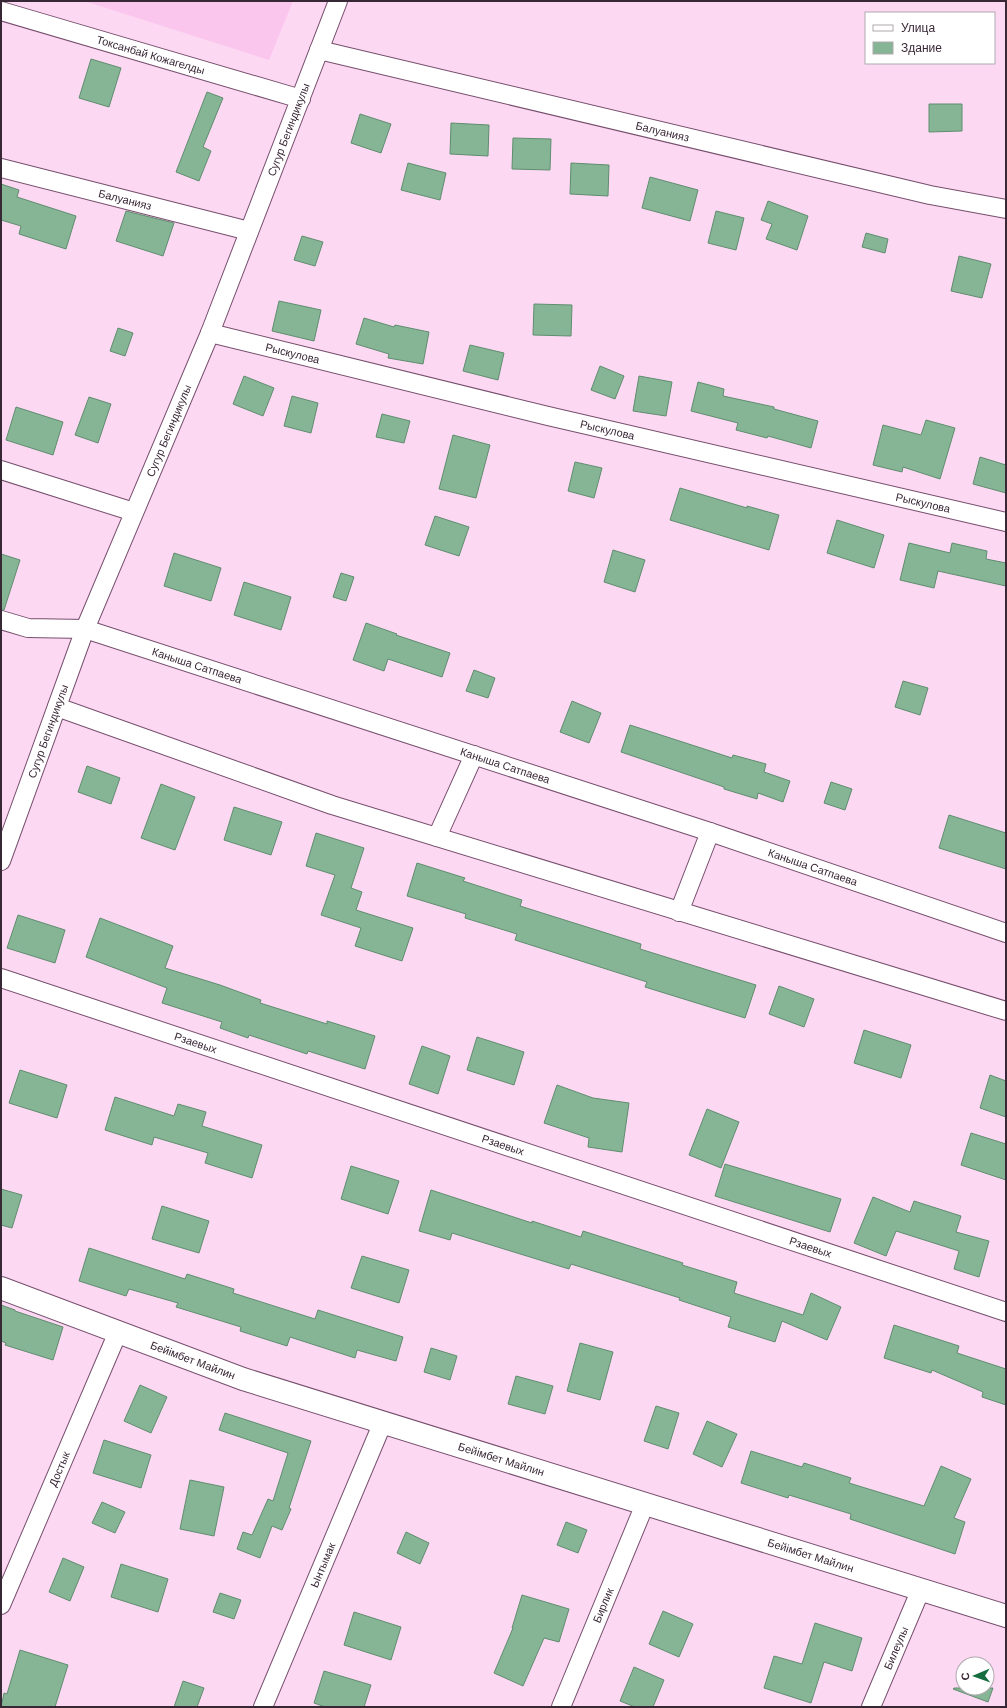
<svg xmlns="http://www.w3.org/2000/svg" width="1007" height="1708" font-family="'DM Sans',sans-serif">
<rect width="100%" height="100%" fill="#fcd8f3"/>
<path fill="#fac6ed" d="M 84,1 L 293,1 L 269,60 Z"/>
<path fill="#86b595" stroke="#5f8d6f" d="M 91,59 L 121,68 L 109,107 L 79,98 Z
M 207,92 L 223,98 L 203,147 L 211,151 L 199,181 L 176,172 Z
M 929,104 L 962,104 L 962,131 L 929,132 Z
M 360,114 L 391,124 L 381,153 L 351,143 Z
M 451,123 L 489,125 L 488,156 L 450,154 Z
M 513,138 L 551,139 L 550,170 L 512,169 Z
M 408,163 L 446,173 L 440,200 L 401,190 Z
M 571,163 L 609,165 L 608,196 L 570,194 Z
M 650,177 L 698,190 L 690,221 L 642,208 Z
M 1,184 L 19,190 L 17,197 L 76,216 L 66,249 L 19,234 L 21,226 L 1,220 Z
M 768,201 L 808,216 L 797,250 L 766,239 L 772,224 L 761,220 Z
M 126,211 L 174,223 L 163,256 L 116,241 Z
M 716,211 L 744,218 L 736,250 L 708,243 Z
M 866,233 L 888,239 L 885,253 L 862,247 Z
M 302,236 L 323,242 L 315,266 L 294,260 Z
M 959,256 L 991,264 L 982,298 L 951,291 Z
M 279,301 L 321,310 L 314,341 L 272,331 Z
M 534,304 L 572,305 L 571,336 L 533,335 Z
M 364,318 L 394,327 L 395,325 L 429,332 L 423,364 L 388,358 L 389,354 L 356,344 Z
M 118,328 L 133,333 L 125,356 L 110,351 Z
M 470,345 L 504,353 L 498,380 L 463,371 Z
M 600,366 L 624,376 L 615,399 L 591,390 Z
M 244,376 L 274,388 L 263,416 L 233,404 Z
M 639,376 L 672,382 L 666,416 L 633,411 Z
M 698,382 L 724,389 L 723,396 L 774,407 L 774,409 L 818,421 L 811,448 L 768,436 L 767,438 L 736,430 L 738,423 L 691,411 Z
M 292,396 L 318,403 L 311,433 L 284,426 Z
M 89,397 L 111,404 L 98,443 L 75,435 Z
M 16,407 L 63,422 L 53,455 L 6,440 Z
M 382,414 L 410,421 L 404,443 L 376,437 Z
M 926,420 L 955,428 L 940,479 L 903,467 L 902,472 L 873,465 L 883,425 L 921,435 Z
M 453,435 L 490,445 L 476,498 L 439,489 Z
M 980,457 L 1006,465 L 1006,493 L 973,484 Z
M 575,462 L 602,468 L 594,498 L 568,491 Z
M 680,488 L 747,508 L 747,506 L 779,515 L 769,550 L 670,520 Z
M 435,516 L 469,527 L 459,556 L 425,545 Z
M 837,520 L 884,535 L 874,568 L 827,553 Z
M 909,543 L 950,553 L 952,543 L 987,551 L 986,559 L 1006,563 L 1006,586 L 938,571 L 934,588 L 900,580 Z
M 613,550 L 645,560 L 635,592 L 604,582 Z
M 174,553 L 221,568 L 211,601 L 164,586 Z
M 1,554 L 20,560 L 4,610 L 1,610 Z
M 341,573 L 354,577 L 346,601 L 333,597 Z
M 244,582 L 291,597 L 281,630 L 234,615 Z
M 366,623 L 397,634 L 396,635 L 450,653 L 442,677 L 388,659 L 384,671 L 353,660 Z
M 474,670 L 495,678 L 488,698 L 466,691 Z
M 903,681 L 928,688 L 920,715 L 895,707 Z
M 572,701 L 601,713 L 589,743 L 560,732 Z
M 630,725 L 732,758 L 733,755 L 766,764 L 764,772 L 790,781 L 783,802 L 758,793 L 757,799 L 724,789 L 724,787 L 621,752 Z
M 87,766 L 120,778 L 111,804 L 78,792 Z
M 831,782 L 852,789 L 845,810 L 824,803 Z
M 161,784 L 195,797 L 175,850 L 141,838 Z
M 234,807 L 282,822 L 271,855 L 224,840 Z
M 949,815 L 1006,833 L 1006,869 L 939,848 Z
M 316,833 L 364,848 L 351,888 L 362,892 L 356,910 L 413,928 L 402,961 L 355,946 L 361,928 L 321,915 L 335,875 L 306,866 Z
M 417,863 L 465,878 L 463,881 L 522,900 L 520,906 L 641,944 L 640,949 L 756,985 L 745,1018 L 645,987 L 647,982 L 515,940 L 517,934 L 465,918 L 466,914 L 407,896 Z
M 18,915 L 65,930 L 55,963 L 7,948 Z
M 100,918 L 173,946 L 165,968 L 220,985 L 261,1000 L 260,1003 L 327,1024 L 327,1021 L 375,1036 L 365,1069 L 308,1051 L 307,1054 L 249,1035 L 248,1038 L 220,1028 L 222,1022 L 162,1003 L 167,988 L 86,957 Z
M 779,986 L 814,999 L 804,1027 L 769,1014 Z
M 864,1030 L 911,1045 L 901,1078 L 854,1063 Z
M 477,1037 L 524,1052 L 514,1085 L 467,1070 Z
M 422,1046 L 450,1056 L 438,1094 L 409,1084 Z
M 20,1070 L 67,1085 L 57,1118 L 9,1103 Z
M 990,1075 L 1006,1081 L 1006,1117 L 980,1108 Z
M 557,1085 L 593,1098 L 629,1103 L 622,1152 L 588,1147 L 589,1138 L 544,1123 Z
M 115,1097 L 174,1116 L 178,1104 L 206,1112 L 202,1126 L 262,1145 L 252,1178 L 205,1163 L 208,1153 L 154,1137 L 152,1145 L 105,1130 Z
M 707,1109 L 739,1122 L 721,1168 L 689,1155 Z
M 971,1133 L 1006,1144 L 1006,1180 L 961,1165 Z
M 725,1164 L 841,1199 L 830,1232 L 715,1196 Z
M 351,1166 L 399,1181 L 388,1214 L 341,1199 Z
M 1,1189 L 22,1195 L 12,1228 L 1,1225 Z
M 431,1190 L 532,1223 L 532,1221 L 581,1237 L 583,1231 L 683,1263 L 682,1265 L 737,1282 L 734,1293 L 803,1315 L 811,1293 L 841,1307 L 827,1340 L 782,1321 L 775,1342 L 728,1327 L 731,1317 L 679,1300 L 680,1298 L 571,1264 L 569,1269 L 452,1233 L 450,1240 L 419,1231 Z
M 873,1197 L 910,1212 L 914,1201 L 961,1216 L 956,1232 L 989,1241 L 979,1277 L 954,1269 L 959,1251 L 896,1231 L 886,1256 L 854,1243 Z
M 162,1206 L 209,1221 L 199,1253 L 152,1239 Z
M 89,1248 L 185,1279 L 187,1274 L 234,1289 L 233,1293 L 315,1319 L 318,1310 L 403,1337 L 396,1361 L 357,1350 L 355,1358 L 290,1337 L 287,1346 L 240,1331 L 241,1327 L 176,1307 L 178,1303 L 129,1289 L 126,1296 L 79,1281 Z
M 362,1256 L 409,1270 L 399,1303 L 351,1288 Z
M 1,1305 L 15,1310 L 15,1311 L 63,1327 L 53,1360 L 5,1345 L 6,1343 L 1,1341 Z
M 894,1325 L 959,1346 L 957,1353 L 1006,1369 L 1006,1405 L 982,1397 L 983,1392 L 932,1370 L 931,1373 L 884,1358 Z
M 580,1343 L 613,1352 L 600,1400 L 567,1391 Z
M 431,1348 L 457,1356 L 450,1380 L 424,1372 Z
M 516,1376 L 553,1386 L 545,1414 L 508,1404 Z
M 140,1385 L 167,1397 L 151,1433 L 124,1421 Z
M 656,1406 L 679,1413 L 668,1449 L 644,1441 Z
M 225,1413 L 311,1441 L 289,1508 L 291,1509 L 282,1530 L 272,1526 L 260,1558 L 237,1549 L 243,1532 L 252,1535 L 268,1499 L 273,1501 L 288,1453 L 219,1430 Z
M 707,1421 L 737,1434 L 722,1467 L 693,1454 Z
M 104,1440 L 151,1455 L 141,1488 L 93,1473 Z
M 751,1451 L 802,1467 L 804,1463 L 851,1478 L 849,1483 L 924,1506 L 941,1466 L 971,1479 L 954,1518 L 965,1522 L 955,1554 L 850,1519 L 851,1514 L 789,1495 L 788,1498 L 741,1483 Z
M 190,1480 L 224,1487 L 214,1536 L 180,1529 Z
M 102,1502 L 125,1512 L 115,1533 L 92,1523 Z
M 566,1522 L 587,1530 L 578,1553 L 557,1545 Z
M 406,1532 L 429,1543 L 420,1564 L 397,1553 Z
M 63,1558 L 84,1567 L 70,1601 L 49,1592 Z
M 121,1564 L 168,1579 L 158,1612 L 111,1597 Z
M 220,1593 L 241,1600 L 234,1619 L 213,1612 Z
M 522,1595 L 569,1609 L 559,1642 L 544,1638 L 523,1686 L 494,1673 L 513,1628 L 512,1628 Z
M 663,1611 L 693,1624 L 679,1657 L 649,1644 Z
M 354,1612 L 401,1627 L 391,1660 L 344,1645 Z
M 815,1623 L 862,1638 L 852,1671 L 824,1662 L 811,1703 L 764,1688 L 774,1656 L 802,1664 Z
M 20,1650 L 68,1665 L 55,1707 L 1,1707 L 4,1693 L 7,1694 Z
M 634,1667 L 664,1680 L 653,1707 L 635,1707 L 620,1701 Z
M 324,1671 L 371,1685 L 364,1707 L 325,1707 L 314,1703 Z
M 183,1681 L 204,1688 L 197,1707 L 174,1707 Z
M 954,1688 L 993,1688 L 988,1702 L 953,1689 Z"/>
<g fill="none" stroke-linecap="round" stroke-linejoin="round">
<g stroke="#764f6d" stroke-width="20">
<g id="minor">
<path id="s1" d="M 1,11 L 301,99"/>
<path id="s2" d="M 319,50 L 930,195 L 1006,209"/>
<path id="s3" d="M 1,168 L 249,231"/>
<path id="s4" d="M 210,333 L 548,416 L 1006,522"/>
<path d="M 1,470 L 134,512"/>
<path id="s5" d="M 1,620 L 28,628 L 85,629 L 710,832 L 1006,933"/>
<path d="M 57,707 L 332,805 L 1006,1011"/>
<path d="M 437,837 L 474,755"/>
<path id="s6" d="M 1,861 L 85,629 L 210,333 L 338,1"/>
<path d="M 679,912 L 710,832"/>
<path id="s7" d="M 1,978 L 1006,1312"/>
<path id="s8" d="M 1,1605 L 118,1332"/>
<path id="s9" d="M 263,1707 L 383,1422"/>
<path id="s10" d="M 561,1707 L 645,1504"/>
<path id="s11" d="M 871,1707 L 921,1589"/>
</g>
</g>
<g stroke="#764f6d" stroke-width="24">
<g id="tertiary">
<path id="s12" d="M 1,1288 L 243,1379 L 1006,1616"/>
</g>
</g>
<use href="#minor" stroke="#fff" stroke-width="18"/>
<use href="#tertiary" stroke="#fff" stroke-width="22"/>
</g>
<g text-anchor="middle" stroke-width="4" stroke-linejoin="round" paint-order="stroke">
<g font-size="11" fill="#382734" stroke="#fff">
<text dy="4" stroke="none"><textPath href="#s1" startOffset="156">Токсанбай Кожагелды</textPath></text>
<text dy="4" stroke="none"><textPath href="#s6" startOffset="786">Сугур Бегиндикулы</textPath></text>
<text dy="4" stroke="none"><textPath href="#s2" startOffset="353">Балуанияз</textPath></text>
<text dy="4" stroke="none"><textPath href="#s3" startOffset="128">Балуанияз</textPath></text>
<text dy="4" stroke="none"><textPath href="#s4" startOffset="85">Рыскулова</textPath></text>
<text dy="4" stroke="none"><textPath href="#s4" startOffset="409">Рыскулова</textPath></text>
<text dy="4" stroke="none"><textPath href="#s6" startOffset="462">Сугур Бегиндикулы</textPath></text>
<text dy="4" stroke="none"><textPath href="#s4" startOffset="733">Рыскулова</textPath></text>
<text dy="4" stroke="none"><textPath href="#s5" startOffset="203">Каныша Сатпаева</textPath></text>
<text dy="4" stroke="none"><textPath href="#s6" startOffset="138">Сугур Бегиндикулы</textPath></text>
<text dy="4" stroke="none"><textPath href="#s5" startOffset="527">Каныша Сатпаева</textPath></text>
<text dy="4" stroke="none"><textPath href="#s5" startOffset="851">Каныша Сатпаева</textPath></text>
<text dy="4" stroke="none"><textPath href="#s7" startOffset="205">Рзаевых</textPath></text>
<text dy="4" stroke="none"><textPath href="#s7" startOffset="529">Рзаевых</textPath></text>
<text dy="4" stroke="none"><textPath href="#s7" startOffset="853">Рзаевых</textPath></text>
<text dy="4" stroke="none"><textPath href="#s12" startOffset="205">Бейімбет Майлин</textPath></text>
<text dy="4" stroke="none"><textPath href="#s12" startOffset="529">Бейімбет Майлин</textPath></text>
<text dy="4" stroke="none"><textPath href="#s8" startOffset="148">Достык</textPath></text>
<text dy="4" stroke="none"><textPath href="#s12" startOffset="853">Бейімбет Майлин</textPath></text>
<text dy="4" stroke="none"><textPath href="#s9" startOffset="154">Ынтымак</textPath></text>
<text dy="4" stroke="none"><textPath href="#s10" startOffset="110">Бирлик</textPath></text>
<text dy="4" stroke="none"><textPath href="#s11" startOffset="64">Билеулы</textPath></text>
</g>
</g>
<rect width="1007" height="1708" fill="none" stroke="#382734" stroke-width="4"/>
<rect x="865" y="12" width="130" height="52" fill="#ffffff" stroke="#afa9ae"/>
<rect x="873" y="25" width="20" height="6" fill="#ffffff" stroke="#afa9ae"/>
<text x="901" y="32" font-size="12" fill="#382734">Улица</text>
<rect x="873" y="42" width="20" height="12" fill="#86b595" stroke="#afa9ae"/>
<text x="901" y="52" font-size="12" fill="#382734">Здание</text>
<g transform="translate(975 1676) rotate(268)"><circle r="19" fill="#ffffff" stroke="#afa9ae"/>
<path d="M0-3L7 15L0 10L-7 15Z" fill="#166e40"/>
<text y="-6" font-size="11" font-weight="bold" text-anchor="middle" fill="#382734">С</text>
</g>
</svg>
